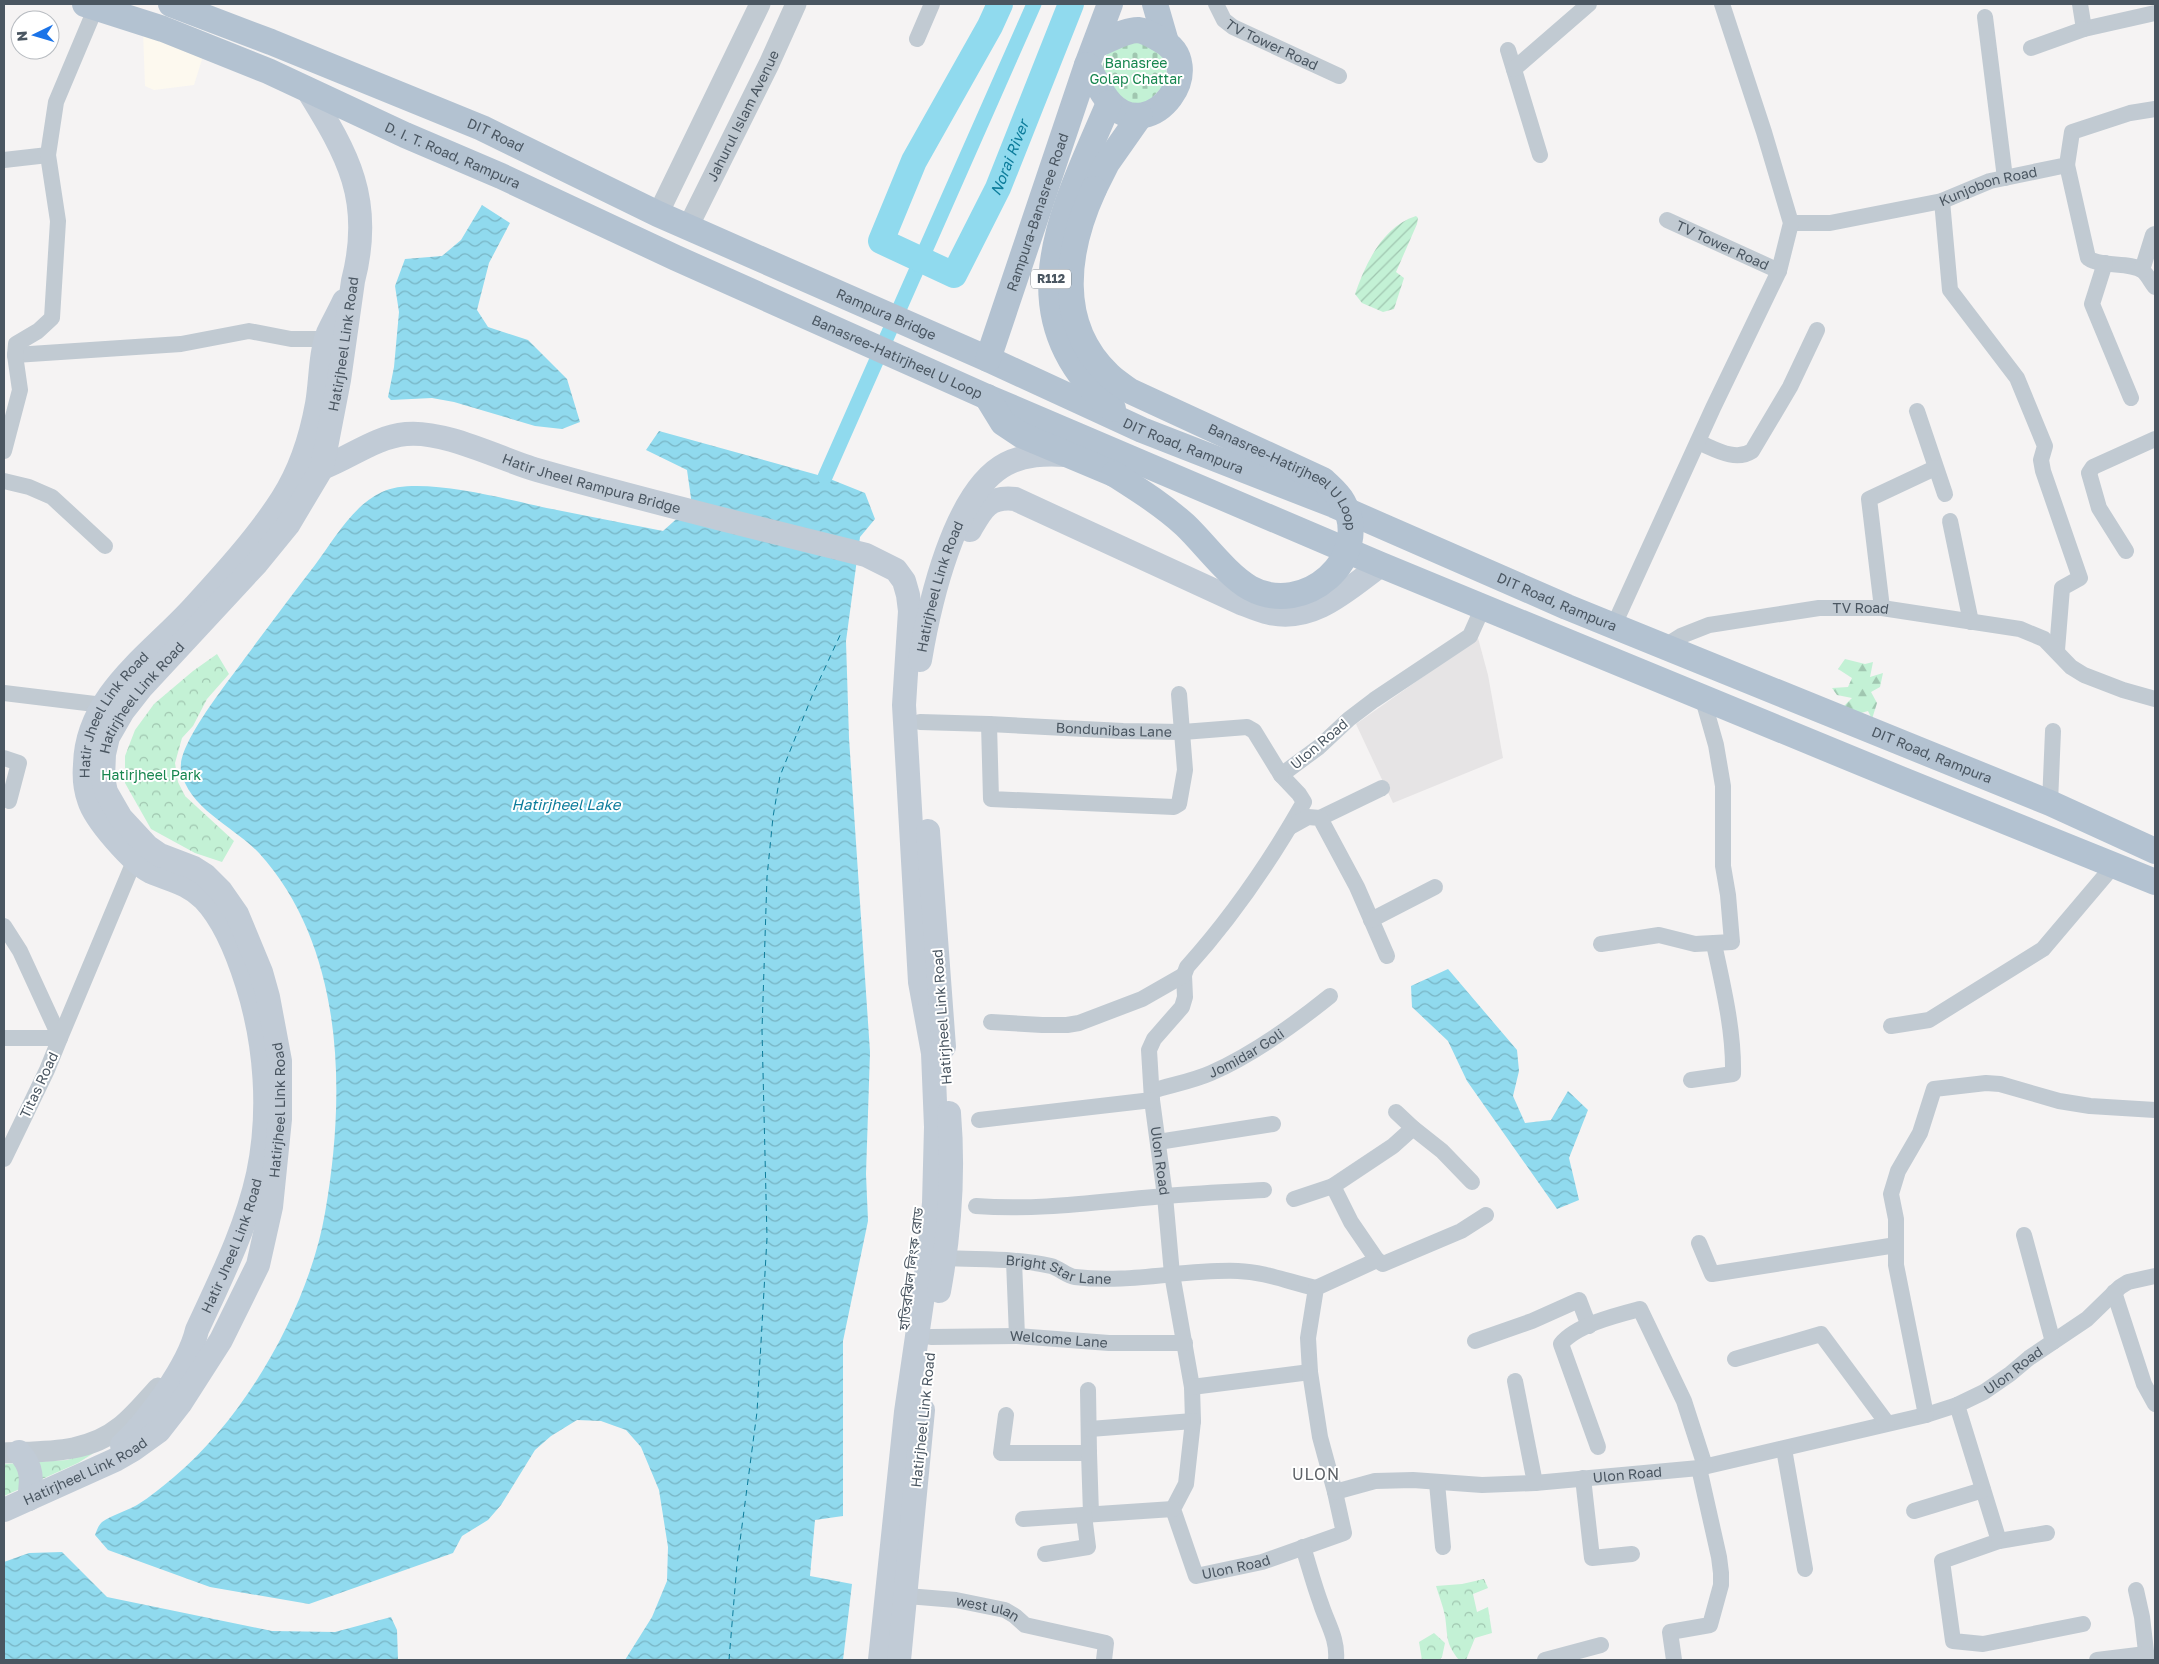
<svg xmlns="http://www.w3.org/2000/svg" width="2159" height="1664" font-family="'Golos Text','Noto Sans Bengali',sans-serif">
<defs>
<pattern id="forest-firs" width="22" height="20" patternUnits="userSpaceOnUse" patternTransform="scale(1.25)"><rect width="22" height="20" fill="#c3f1d5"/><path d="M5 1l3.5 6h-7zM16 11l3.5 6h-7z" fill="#a0c6b0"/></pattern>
<pattern id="cemetery-stones" width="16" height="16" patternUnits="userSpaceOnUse" patternTransform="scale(1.25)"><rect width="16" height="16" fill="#c3f1d5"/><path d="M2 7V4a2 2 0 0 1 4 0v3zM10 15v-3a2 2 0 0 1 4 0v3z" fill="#a0c6b0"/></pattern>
<pattern id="park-crowns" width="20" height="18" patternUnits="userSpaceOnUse" patternTransform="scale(1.25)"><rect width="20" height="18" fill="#c3f1d5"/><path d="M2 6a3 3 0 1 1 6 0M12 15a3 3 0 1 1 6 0" fill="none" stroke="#a0c6b0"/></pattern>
<pattern id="garden-furrows" width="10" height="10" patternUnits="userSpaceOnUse" patternTransform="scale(1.25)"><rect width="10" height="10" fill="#c3f1d5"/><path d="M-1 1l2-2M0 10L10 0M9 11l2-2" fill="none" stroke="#a0c6b0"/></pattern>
<pattern id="water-waves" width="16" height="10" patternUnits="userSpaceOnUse" patternTransform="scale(1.25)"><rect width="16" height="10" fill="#90daee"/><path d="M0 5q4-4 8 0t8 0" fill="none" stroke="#78b4c4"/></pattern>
</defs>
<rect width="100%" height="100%" fill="#f5f3f3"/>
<path fill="#fdf9ef" d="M 143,31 L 204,53 L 194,85 L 154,90 L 145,86 Z"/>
<path fill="#e6e4e5" d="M 1478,638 L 1488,675 L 1503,758 L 1393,803 L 1356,724 Z"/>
<path fill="url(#forest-firs)" d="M 1845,659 L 1865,664 L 1873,662 L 1870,677 L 1883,673 L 1880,687 L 1871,692 L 1877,703 L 1872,719 L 1868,711 L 1861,713 L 1844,706 L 1852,698 L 1837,695 L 1832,688 L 1848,687 L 1852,678 L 1838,669 Z"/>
<path fill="url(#cemetery-stones)" d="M 1129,37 L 1164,52 L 1168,81 L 1147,103 L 1126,104 L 1102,73 C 1103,51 1113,48 1129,37 Z"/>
<path fill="url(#park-crowns)" d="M 217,654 L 229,674 L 207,699 L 193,726 L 182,738 L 175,763 L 178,782 L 185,796 L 234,841 L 222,862 L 195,853 L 151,829 L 125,783 L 125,756 L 135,730 L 154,704 L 193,671 Z
M 100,1449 L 78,1463 L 4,1496 L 4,1464 L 67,1460 Z
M 1484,1579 L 1488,1588 L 1473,1594 L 1477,1612 L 1488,1607 L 1492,1633 L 1475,1638 L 1466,1660 L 1459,1660 C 1445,1643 1448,1636 1445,1616 C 1443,1606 1439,1596 1436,1586 L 1462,1584 Z
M 1434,1633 L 1445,1643 L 1442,1657 L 1439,1660 L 1422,1660 L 1419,1642 Z"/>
<path fill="url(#garden-furrows)" d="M 1416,216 L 1418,218 L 1417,224 L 1396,272 L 1404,278 L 1394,309 L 1383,312 L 1362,303 L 1355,294 C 1366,263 1382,227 1416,216 Z"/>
<path fill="url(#water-waves)" d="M 482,205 L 510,223 L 489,263 L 477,310 L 488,327 L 528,340 L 567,379 L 580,422 L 562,429 L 535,426 L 454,402 L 432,398 L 391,400 L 388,397 L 394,367 L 399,312 L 395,286 L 405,259 L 442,256 L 461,240 Z
M 659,431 L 825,477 L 865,493 L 875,519 L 860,537 L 846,641 L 849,738 L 870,1052 L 866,1174 L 868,1221 L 843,1341 L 843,1516 L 815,1520 L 810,1576 L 852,1584 L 843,1660 L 625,1660 L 652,1617 L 667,1581 L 668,1547 L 659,1490 L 641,1447 L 626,1430 L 601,1421 L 577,1420 L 551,1436 L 535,1450 L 501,1505 L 488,1520 L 462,1536 L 453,1553 L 309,1604 L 210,1587 L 108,1550 L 95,1535 C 97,1530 98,1526 102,1522 C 112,1515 126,1511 137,1505 C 150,1497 162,1487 174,1477 C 246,1417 309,1306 325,1213 C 346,1094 345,948 259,853 C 235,827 188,809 181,770 C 177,744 229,681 245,658 C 268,627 291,596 315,565 C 333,541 353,505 382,492 C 420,474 515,502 557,510 C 592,517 628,524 663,531 L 692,505 L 687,470 L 646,450 Z
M 1448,969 L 1517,1050 L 1519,1071 L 1513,1096 L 1525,1123 L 1551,1120 L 1568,1091 L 1588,1110 L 1569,1158 L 1579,1200 L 1557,1209 L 1467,1081 L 1448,1041 L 1412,1007 L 1411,986 Z
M 62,1552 L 107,1597 L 272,1631 L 335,1632 L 391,1617 L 397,1630 L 398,1660 L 4,1660 L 4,1562 L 29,1553 Z"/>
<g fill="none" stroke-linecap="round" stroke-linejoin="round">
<path stroke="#90daee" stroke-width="15" d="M 825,477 L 1034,4"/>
<path stroke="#90daee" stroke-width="26" id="s1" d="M 1000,4 L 990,26 L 914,161 L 881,241 L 954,275 L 998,188 L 1071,4"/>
<path stroke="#0c7c9b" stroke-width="1" stroke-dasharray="6 5" stroke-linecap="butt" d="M 729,1660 L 737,1564 L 757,1412 L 767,1238 L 762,1030 L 767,877 L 773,817 L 780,776 L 812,696 L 842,631"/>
<g stroke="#c1cad2" stroke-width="16">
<path id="s2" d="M 1216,4 L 1224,20 L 1233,27 L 1339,76"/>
<path d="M 2080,4 L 2084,29 L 2155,13"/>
<path d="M 1985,17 L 2005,178"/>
<path d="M 917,39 L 932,4"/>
<path d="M 2031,48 L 2084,29"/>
<path d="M 1508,50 L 1540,155"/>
<path d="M 1514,69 L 1589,4"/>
<path d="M 4,160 L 48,155"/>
<path d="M 2067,165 L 2088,258 C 2102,268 2130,261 2143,271 C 2147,274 2151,282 2155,287"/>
<path d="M 1942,201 L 1950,290 L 2017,378 L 2045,446 L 2041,460 L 2043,471 L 2080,578 L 2062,588 L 2057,650"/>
<path id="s3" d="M 1667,220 L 1779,271"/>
<path id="s4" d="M 1791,223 L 1830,223 L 1942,201 L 1990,181 L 2067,165 L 2072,132 L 2130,113 L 2155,109"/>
<path d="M 2105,263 L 2092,304 L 2131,398"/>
<path d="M 2142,270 L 2153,235 L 2155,234"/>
<path d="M 15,355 L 181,344 L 249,331 L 291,339 L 327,339"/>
<path d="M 1917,411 L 1945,494"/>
<path d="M 1698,442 C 1715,449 1735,462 1752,451 L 1790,387 L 1817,330"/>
<path d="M 4,451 L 20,390 L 15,355 L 16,344 L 38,331 L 52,318 L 58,221 L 48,155 L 56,102 L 96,7"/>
<path d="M 4,481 L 29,487 L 52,497 L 105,546"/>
<path d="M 1950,521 L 1971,622"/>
<path d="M 2126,551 L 2099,508 L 2089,473 L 2093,467 L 2155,439"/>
<path id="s5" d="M 1483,607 L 1470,636 L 1374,700 L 1349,719 L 1319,747 L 1281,775 L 1299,794 L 1304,802 C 1271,860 1232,917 1187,967 L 1184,975 L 1185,997 L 1182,1007 L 1154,1039 L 1149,1050 L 1152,1100 L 1165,1196 L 1172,1274 L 1192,1387 L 1193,1421 L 1186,1484 L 1173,1509 L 1196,1576 L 1262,1562 L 1344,1533 L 1335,1492 L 1375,1481 L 1413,1480 L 1482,1485 L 1535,1483 L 1699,1468 L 1926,1415 L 1957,1405 L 1984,1392 L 2010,1374 L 2029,1358 L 2087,1319 L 2120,1287 L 2128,1282 L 2155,1276"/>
<path d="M 1882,608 L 1869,499 L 1935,468"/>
<path d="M 1614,625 L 1713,408 L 1779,271 L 1791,223 L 1764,132 L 1722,4"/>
<path id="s6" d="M 1665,646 L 1681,636 L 1709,625 L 1819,608 L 1882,608 L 2020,629 L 2044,639 L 2071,667 L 2084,675 L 2123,690 L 2155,699"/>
<path d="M 4,693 L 103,705"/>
<path id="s7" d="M 920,722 L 989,724 L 1123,731 L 1183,732 L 1247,727 L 1254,731 L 1281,775"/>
<path d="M 989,724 L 991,799 L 1174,807 L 1179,804 L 1185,770 L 1179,694"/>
<path d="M 4,758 L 19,763 L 9,801"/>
<path d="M 2050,803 L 2053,731"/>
<path d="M 1320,818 L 1382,788"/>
<path d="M 1290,827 L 1308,817 L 1320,818 L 1357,887 L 1387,956"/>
<path d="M 1371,920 L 1435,887"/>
<path d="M 4,926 L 20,951 L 60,1038 L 47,1070 L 4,1159"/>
<path d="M 1601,944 L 1659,935 L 1695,944 L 1732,942 L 1728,895 L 1723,866 L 1723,786 L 1716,745 L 1702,696"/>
<path d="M 991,1022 L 1042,1025 L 1067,1025 L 1079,1023 L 1142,999 L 1184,975"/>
<path d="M 1891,1026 L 1929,1020 L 2043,949 L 2115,864"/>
<path d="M 4,1038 L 60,1038 L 135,859"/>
<path d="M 1691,1080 L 1733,1074 C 1734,1031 1723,986 1714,944"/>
<path id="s8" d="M 1152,1091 C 1171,1085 1193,1081 1211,1073 C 1254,1054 1294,1025 1330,996"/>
<path d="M 1396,1112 L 1413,1128 L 1442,1151 L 1472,1182"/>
<path d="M 979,1120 L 1152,1100"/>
<path d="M 1158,1142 L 1273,1124"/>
<path d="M 1294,1199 L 1333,1186"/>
<path d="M 976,1206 C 1040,1211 1102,1201 1166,1196 C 1198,1193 1231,1192 1264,1190"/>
<path d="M 2024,1235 L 2053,1342"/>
<path d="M 1699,1243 L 1712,1274 L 1896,1245"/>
<path id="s9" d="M 945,1258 C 980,1260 1017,1258 1051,1266 C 1059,1268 1067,1276 1075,1277 C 1129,1284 1184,1269 1238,1271 C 1265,1272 1289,1282 1316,1288"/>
<path d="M 1377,1260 L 1351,1222 L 1333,1186 L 1393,1146 L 1413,1128"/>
<path d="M 1014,1261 L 1017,1336"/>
<path d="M 2114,1292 L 2144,1384 L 2155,1404"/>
<path id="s10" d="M 931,1337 L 1017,1336 L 1109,1343 L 1185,1343"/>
<path d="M 1475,1341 L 1532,1321 L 1579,1300 L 1589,1326"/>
<path d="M 1735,1359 L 1821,1334 L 1887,1423"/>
<path d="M 1515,1381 L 1535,1483"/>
<path d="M 1192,1387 L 1310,1372"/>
<path d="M 1957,1405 L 1999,1541 L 1942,1561 L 1953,1641 L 1983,1644 L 2083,1624"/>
<path d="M 1006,1415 L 1001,1453 L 1089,1453 L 1088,1390"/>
<path d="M 1926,1415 L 1896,1265 L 1896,1219 L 1891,1194 L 1898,1171 L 1920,1133 L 1934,1089 L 1986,1083 L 2000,1084 L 2059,1101 L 2090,1106 L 2155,1110"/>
<path d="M 1090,1429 L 1193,1421"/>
<path d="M 1598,1447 L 1561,1344 C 1576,1325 1617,1315 1640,1309 L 1684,1401 L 1705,1466"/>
<path d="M 1784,1449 L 1805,1569"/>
<path d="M 1089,1453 L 1091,1514"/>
<path d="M 1583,1478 L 1592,1558 L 1632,1554"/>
<path d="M 1437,1483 L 1443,1547"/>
<path d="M 1335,1492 L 1320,1437 L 1310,1372 L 1308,1338 L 1316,1288 L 1377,1260 L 1383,1264 L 1461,1231 L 1486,1215"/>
<path d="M 1914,1511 L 1983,1490"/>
<path d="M 1023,1519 L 1173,1509"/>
<path d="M 1999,1541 L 2047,1533"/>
<path d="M 1303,1547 C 1309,1566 1314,1585 1321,1604 C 1327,1623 1338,1639 1336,1660"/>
<path d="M 1045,1554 L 1088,1547 L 1084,1515"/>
<path d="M 2136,1590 L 2142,1617 L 2147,1660"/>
<path id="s11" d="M 907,1596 L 956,1600 L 1005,1610 L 1015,1616 L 1025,1625 L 1106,1643 L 1104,1660"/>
<path d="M 1545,1660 L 1601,1645"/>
<path d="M 1674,1660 L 1670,1632 L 1710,1625 L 1721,1585 L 1721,1573 L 1719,1557 L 1699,1468"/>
<path d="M 2097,1660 L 2146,1654"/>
</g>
<g stroke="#c1cad2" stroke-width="21">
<path d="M 658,214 L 760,4"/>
<path id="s12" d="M 688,227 L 769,64 L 796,4"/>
<path d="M 4,1453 C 44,1451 87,1454 120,1427 C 134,1416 146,1401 158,1388"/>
</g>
<g stroke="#c1cbd6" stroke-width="24">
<path id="s13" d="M 322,468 C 351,457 375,437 406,434 C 444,430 500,459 537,470 C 646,501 756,528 866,555 L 896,570 L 904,581 L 908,595 L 910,611 L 904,705 L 920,982 L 933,1053 L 936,1127 L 934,1203 L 928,1261 L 906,1412 L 880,1660"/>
<path d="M 970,530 C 982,509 988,496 1015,499 L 1241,603 C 1251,607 1260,611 1270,613 C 1314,623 1349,588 1381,565"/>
<path id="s14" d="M 920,660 C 929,606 954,491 1006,464 C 1025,454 1045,454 1066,455"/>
<path d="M 928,831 L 944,1047"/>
<path d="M 939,1291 C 950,1231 954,1173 949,1113"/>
<path id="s15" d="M 122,1445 C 148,1421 189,1365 197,1330 C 220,1280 246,1229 258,1174 C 271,1112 266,1044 247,984 C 238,955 225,921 204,899 C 188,883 170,880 151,872 C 133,863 95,820 89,800 C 85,789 84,777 85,765 C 86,697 148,656 190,611 C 221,577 257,538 282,499 C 300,471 311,437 317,404 C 321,381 320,354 328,333 C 333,322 339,312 344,301"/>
<path d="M 19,1452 C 33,1467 32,1480 29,1499"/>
<path id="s16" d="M 4,1510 L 115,1460 L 134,1449 L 159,1431 L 180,1404 L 221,1340 L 258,1265 L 271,1207 L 280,1119 L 280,1061 L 268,997 L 261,972 L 237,914 L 221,891 L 205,875 L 194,868 L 160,855 L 147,846 L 121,818 L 106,792 L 103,778 L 104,754 L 108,737 L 123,711 L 141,688 L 257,563 L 288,525 L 322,468 L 339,380 L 353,281 C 374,200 348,155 307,89"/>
<path d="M 899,1660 L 923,1410"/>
</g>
<g stroke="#b3c2d1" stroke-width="26">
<path id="s17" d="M 85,4 L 163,29 L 268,71 L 405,135 L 501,176 L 676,258 L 987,397 L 1381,565 L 1898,778 L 2155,882"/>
<path id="s18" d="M 171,4 L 271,42 L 482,128 L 658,214 L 988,359 L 1142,430 L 1334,505 L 1567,607 L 2050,803 L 2155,851"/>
<path d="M 1155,4 L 1166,42"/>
<path d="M 1095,45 C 1108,41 1124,30 1138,30 C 1146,31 1152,35 1159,39 C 1212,65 1152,146 1111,104 C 1101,94 1094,77 1087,65 L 1110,4"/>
<path d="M 1109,103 C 1063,211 1004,316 1113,409"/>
<path d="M 1094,189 L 1107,163 L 1140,116"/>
<path id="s19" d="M 988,359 L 1087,65"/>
<path d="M 987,397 L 1003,423 L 1021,435 L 1114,474"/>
</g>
<path stroke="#b3c2d1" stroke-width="26" id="s20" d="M 1094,189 C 1066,250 1055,324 1109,375 C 1115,381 1123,386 1130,391 L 1323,480 C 1330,487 1338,493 1343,502 C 1374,558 1304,618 1250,588 C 1226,574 1205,544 1185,525 C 1163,505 1139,490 1114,474"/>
</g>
<g text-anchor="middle" stroke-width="4" stroke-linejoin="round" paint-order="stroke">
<rect fill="#fff" stroke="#808990" stroke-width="1" x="1031" y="269.5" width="40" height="19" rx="4"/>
<g font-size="12" font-weight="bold" fill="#4a5661">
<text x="1051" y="283">R112</text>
</g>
<g font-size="14" fill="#4a5661" stroke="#fff">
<text dy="5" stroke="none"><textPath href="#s2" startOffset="72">TV Tower Road</textPath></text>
<text dy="5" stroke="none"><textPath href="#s12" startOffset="124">Jahurul Islam Avenue</textPath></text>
<text dy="5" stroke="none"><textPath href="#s18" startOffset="350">DIT Road</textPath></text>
<text dy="5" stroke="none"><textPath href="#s17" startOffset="398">D. I. T. Road, Rampura</textPath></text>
<text dy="5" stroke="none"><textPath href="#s4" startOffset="202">Kunjobon Road</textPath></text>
<text dy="5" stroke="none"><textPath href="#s19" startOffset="155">Rampura-Banasree Road</textPath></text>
<text dy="5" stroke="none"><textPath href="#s3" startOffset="61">TV Tower Road</textPath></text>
<text dy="5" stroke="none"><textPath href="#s18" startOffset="780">Rampura Bridge</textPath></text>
<text dy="5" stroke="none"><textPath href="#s16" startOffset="1439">Hatirjheel Link Road</textPath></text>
<text dy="5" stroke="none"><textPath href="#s17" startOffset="886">Banasree-Hatirjheel U Loop</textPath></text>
<text dy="5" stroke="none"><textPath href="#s18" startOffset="1105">DIT Road, Rampura</textPath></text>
<text dy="5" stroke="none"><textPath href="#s20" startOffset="406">Banasree-Hatirjheel U Loop</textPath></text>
<text dy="5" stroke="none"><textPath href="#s13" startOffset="284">Hatir Jheel Rampura Bridge</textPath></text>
<text dy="5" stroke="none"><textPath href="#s14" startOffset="76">Hatirjheel Link Road</textPath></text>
<text dy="5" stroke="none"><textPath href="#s18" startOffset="1510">DIT Road, Rampura</textPath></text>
<text dy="5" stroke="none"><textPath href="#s6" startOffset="202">TV Road</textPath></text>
<text dy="5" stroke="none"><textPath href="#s16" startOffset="1019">Hatirjheel Link Road</textPath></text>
<text dy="5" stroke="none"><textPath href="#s15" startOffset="845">Hatir Jheel Link Road</textPath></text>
<text dy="5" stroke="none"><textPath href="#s7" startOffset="194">Bondunibas Lane</textPath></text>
<text transform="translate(1319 744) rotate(-40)" y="5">Ulon Road</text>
<text dy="5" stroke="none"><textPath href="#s18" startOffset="1915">DIT Road, Rampura</textPath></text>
<text transform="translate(942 1017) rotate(-94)" y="5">Hatirjheel Link Road</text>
<text dy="5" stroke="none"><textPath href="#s8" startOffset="102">Jomidar Goli</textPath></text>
<text transform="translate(39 1085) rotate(-65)" y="5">Titas Road</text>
<text dy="5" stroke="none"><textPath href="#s16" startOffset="525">Hatirjheel Link Road</textPath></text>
<text dy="5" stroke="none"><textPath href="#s5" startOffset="712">Ulon Road</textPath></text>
<text dy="5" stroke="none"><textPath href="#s15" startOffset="230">Hatir Jheel Link Road</textPath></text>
<text transform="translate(911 1269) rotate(-83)" y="5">হাতিরঝিল লিংক রোড</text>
<text dy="5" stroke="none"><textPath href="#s9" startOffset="115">Bright Star Lane</textPath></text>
<text dy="5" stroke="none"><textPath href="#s10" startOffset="128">Welcome Lane</textPath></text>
<text dy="5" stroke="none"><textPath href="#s5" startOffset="2032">Ulon Road</textPath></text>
<text transform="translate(923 1420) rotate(-84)" y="5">Hatirjheel Link Road</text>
<text dy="5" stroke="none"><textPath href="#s16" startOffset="90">Hatirjheel Link Road</textPath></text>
<text dy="5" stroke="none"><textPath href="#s5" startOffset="1628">Ulon Road</textPath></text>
<text dy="5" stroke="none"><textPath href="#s5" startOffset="1178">Ulon Road</textPath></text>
<text dy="5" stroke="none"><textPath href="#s11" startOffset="82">west ulan</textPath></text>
</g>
<g font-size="14" fill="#17864f" stroke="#fff">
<text x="1136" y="68">Banasree<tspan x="1136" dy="16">Golap Chattar</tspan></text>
<text x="151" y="780">Hatirjheel Park</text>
</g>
<g font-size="15" font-style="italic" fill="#0c7c9b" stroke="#fff">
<text dy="5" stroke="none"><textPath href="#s1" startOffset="476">Norai River</textPath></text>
<text x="566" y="810">Hatirjheel Lake</text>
</g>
<g font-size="16" letter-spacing="1" fill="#5f6368" stroke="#fff">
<text x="1316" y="1480">ULON</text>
</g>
</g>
<rect width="2159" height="1664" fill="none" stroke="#4a5661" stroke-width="10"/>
<g transform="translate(35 35) rotate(265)"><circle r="24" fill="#ffffff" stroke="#b7bbc0"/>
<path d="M0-4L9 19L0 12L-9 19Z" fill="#1a73e8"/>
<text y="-8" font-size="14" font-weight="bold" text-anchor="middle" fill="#4a5661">N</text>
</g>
</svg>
